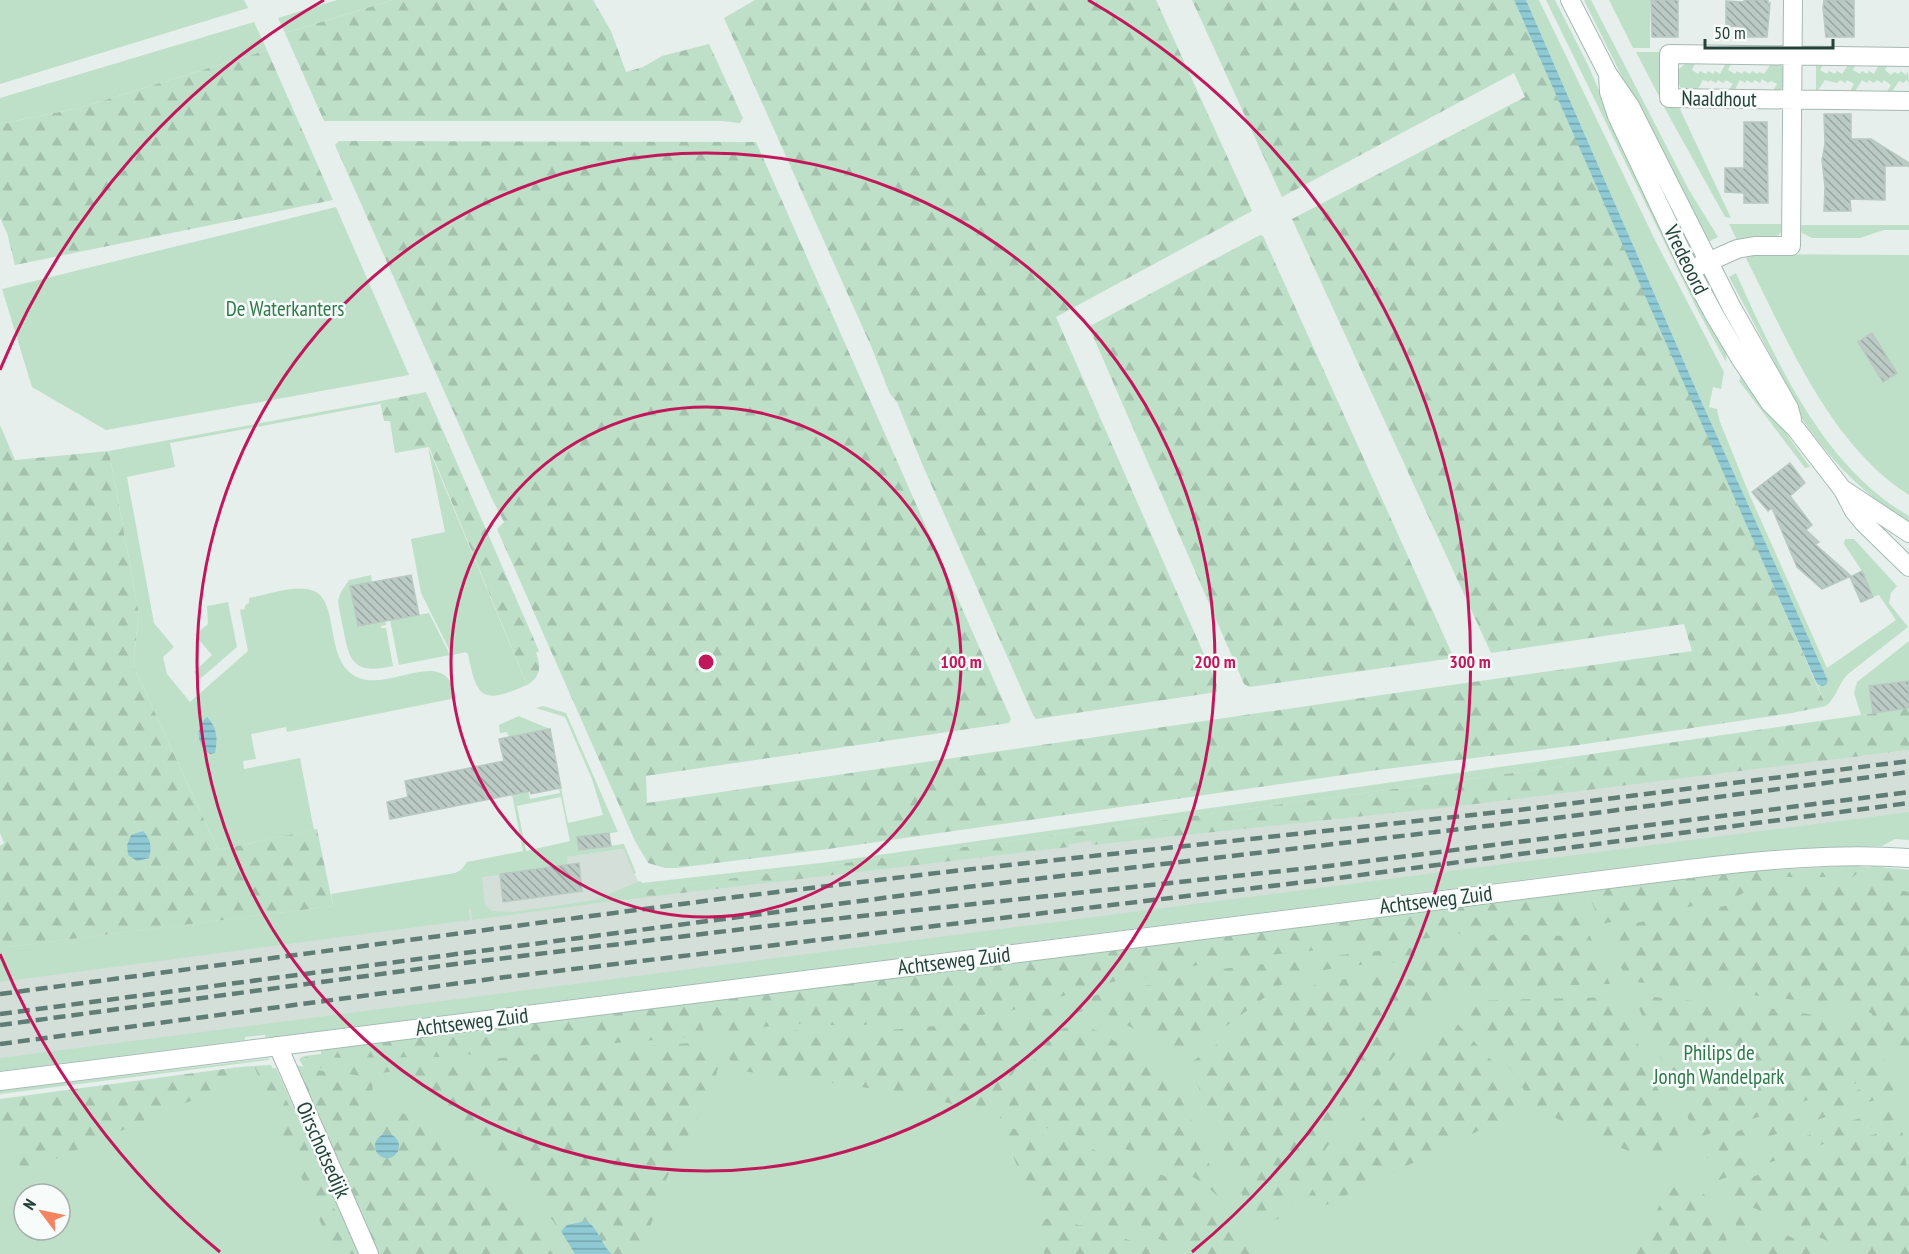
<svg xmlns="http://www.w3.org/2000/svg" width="1909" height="1254" font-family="'PT Sans Narrow',sans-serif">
<defs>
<pattern id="forest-firs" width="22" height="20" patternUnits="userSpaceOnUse" patternTransform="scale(1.5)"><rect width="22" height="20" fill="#bfe0c8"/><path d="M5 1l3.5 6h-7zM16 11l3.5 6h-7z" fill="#a4c1ad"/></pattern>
<pattern id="water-rules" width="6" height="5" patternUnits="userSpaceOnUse" patternTransform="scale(1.5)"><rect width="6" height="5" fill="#8ec9d4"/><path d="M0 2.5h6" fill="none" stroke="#74a5ad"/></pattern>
<pattern id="building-back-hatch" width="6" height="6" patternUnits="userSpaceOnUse" patternTransform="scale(1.5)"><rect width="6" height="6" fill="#bbcac4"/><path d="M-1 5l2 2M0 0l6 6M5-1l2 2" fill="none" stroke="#98a6a0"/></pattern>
</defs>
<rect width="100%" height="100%" fill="#e6efeb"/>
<path fill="#d4dfda" d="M 1834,730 L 1861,756 L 1909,750 L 1909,815 L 0,1066 L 0,948 L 476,888 L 474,870 L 623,849 L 642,890 Z"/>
<path fill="#bfe0c8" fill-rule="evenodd" d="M 0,0 L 244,0 L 248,8 L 0,84 Z
M 337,0 L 393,0 L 285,33 L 278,18 Z
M 1526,0 L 1539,0 L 1656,242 L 1724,372 L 1721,389 L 1713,387 L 1709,407 L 1717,409 L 1720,422 L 1750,496 L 1827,668 L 1896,620 L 1879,595 L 1873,597 L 1862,571 L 1844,544 L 1845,539 L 1854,539 L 1897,586 L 1891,593 L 1889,603 L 1908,627 L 1848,674 C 1838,684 1837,697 1826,706 L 1817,684 L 1820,686 L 1825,676 L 1702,403 Z
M 1546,0 L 1555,0 L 1588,65 L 1610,116 L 1727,347 L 1726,362 L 1697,309 Z
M 1584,0 L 1591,0 L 1689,190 L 1718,237 L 1708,242 L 1681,196 Z
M 1609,0 L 1650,0 L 1650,48 L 1633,48 Z
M 254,22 L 267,50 L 79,108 L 0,124 L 0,98 Z
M 1636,52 L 1663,52 L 1662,102 Z
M 1696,61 L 1692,70 L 1698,74 L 1700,71 L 1706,74 L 1708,71 L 1713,74 L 1715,71 L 1720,74 L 1727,61 L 1732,62 L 1728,70 L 1735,74 L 1737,71 L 1742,74 L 1744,71 L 1750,74 L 1752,71 L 1757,74 L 1759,72 L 1764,74 L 1772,62 L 1780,64 L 1783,67 L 1784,85 L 1780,91 L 1772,92 L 1777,84 L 1771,81 L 1768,83 L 1762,79 L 1760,83 L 1755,80 L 1752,83 L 1747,80 L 1745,83 L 1740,80 L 1733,93 L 1727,92 L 1733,84 L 1726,80 L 1723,83 L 1718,80 L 1716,83 L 1710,80 L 1709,82 L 1703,80 L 1696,92 C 1679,91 1676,86 1679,69 L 1687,62 Z
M 1825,61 L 1820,70 L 1827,74 L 1829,71 L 1835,74 L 1837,71 L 1842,74 L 1850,62 L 1857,61 L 1853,70 L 1860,74 L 1862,71 L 1867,74 L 1869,71 L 1874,74 L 1881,61 L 1890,61 L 1885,70 L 1891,75 L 1894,72 L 1899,74 L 1901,71 L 1906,75 L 1908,72 L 1909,82 L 1906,80 L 1904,83 L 1899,81 L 1891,93 L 1886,93 L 1891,85 L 1884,80 L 1882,83 L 1877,80 L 1874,83 L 1869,80 L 1867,83 L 1862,80 L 1854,93 L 1849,93 L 1854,84 L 1847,80 L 1845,83 L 1840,80 L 1837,83 L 1825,80 L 1816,93 L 1816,62 Z
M 1664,107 L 1679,107 L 1731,218 L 1725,217 Z
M 336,207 L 409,375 L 106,430 L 32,387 L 2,289 Z
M 1729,224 L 1785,224 C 1779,248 1754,233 1737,240 Z
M 1800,225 L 1909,225 L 1909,230 L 1884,230 L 1860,238 L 1812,238 L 1802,233 Z
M 1755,254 L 1909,255 L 1909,495 C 1829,444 1787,339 1746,258 Z
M 1736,273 C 1744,290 1751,307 1759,323 C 1795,397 1836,473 1909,516 L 1909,524 C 1864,494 1830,461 1800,416 C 1793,405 1790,393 1784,382 C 1767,347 1748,312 1729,277 Z
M 1743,372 L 1810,467 L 1805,468 L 1739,381 Z
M 380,401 L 380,404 L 170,443 L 175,467 L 127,477 L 154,623 L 174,647 L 163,657 L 167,674 L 190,702 L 248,651 L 240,610 L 245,609 L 245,605 L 249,603 L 249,598 C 266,595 289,586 307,589 C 344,594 320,662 359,678 C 392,691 447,643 456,698 L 287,732 L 286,727 L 251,734 L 256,759 L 243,761 L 244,769 L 300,758 L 314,830 L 218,850 L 133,665 L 139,614 L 109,451 Z
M 428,447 L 527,685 C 483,704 477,700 468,654 L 466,652 L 452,655 L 421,593 L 411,539 L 445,532 Z
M 371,575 L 372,582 L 358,626 L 385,621 L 386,625 L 381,626 L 381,628 L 386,628 L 393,666 C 360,673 350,668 344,633 C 342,622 339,611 338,600 L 341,592 L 349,580 Z
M 228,602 L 237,647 L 200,679 L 194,672 L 212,655 L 195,635 L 208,624 L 207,606 Z
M 429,613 L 450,655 L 399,665 L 390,620 Z
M 1909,641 L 1909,681 L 1870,686 L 1873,713 L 1861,715 L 1854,693 L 1857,682 Z
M 543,706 L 566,713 L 618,832 L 578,837 L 579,850 L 624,844 L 636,873 L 634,874 L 623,849 L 567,857 L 568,866 L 482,877 L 485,905 L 491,911 L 513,912 L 595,900 L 640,881 L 642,883 L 829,862 L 1571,757 L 1565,766 L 631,892 L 614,901 L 472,920 L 471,909 L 469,909 L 470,920 L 0,982 L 0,948 L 333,906 L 331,894 L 455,873 L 461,870 L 467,862 L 523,851 L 512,794 L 528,791 L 530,799 L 560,793 L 559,788 L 561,788 L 568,823 L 603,815 L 592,779 L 565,717 L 536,708 ZM 561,797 L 570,841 L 526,851 L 517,806 Z
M 519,716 L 521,717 L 550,729 L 509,737 L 507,732 L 500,733 L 499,725 Z
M 1909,812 L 1909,840 L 1895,839 L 1882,846 L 1785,849 L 1687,859 L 266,1038 L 265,1035 L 245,1037 L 245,1040 L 0,1071 L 0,1058 Z
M 1849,866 L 1909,870 L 1909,1254 L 399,1254 L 315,1087 L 299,1059 L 304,1056 L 321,1054 L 321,1050 L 1742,872 Z
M 270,1058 L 268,1060 L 0,1094 L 0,1091 Z
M 254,1066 L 256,1070 L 276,1068 L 359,1254 L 0,1254 L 0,1103 L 236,1073 L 239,1067 ZM 24,1194 L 60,1194 L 60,1230 L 24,1230 Z"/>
<path fill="url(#forest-firs)" d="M 393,0 L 593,0 L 611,31 L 626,72 L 643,67 L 662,56 L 709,44 L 743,118 L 740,123 L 723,121 L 324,121 L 285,33 Z
M 755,0 L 1156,0 L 1252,211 L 1056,317 L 1217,684 L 1217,692 L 1036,719 L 1033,715 L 923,466 L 897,402 L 890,394 L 871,346 L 724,18 Z
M 1192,0 L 1514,0 L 1696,408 L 1826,706 L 1792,713 L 1579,745 L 1378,770 L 828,849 L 676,868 L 665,868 L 648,863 L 635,841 L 497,529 L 504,522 L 492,499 L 335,145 L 339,141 L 756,142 L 1011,719 L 1009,723 L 646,776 L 647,803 L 1395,693 L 1692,651 L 1684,624 L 1491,653 L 1292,219 L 1525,97 L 1514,73 L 1282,197 Z
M 267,50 L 333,200 L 15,265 L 7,233 L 0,218 L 0,124 L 79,108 Z
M 1260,235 L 1263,236 L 1272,256 L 1454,658 L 1249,687 L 1244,684 L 1090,329 L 1090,326 Z
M 426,392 L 539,651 L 536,653 C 542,667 540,677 527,685 L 429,447 L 395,453 L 390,421 L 384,421 L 380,401 Z
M 0,425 L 15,460 L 109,451 L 139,614 L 133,665 L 218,850 L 317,829 L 333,906 L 0,948 L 0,846 L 4,843 L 0,833 Z
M 1909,708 L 1909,750 L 1459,806 L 1092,845 L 1092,841 L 1069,844 L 1069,847 L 614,901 L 631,892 L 1565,766 L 1571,757 Z
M 1849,866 L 1861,866 L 1862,869 L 1853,877 L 1774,877 L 1734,898 L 1601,924 L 1589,896 L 1593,890 L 1742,872 Z
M 1872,866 L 1909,870 L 1909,886 L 1865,877 L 1865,874 Z
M 1782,882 L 1862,883 L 1909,892 L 1909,1064 L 1899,1068 L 1882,1030 L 1871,1013 L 1849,1006 L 1627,981 L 1604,929 L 1735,904 C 1753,898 1762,887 1782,882 Z
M 1564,894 L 1587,926 L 1561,929 L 1501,927 L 1430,938 L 1214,961 L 1150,977 L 1116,981 L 1003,1013 L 851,1026 L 788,1023 L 720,1035 L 705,1002 Z
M 1584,933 L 1590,936 L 1610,984 L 1446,989 L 1433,985 L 1423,971 L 1413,964 L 1383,962 L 1316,971 L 1281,985 L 1185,1057 L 1103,1012 L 1087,1010 L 1048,1020 L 987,1113 C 905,1089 819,1082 735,1070 L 721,1042 L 789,1030 L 842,1034 L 1006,1020 L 1118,989 L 1150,985 L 1213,970 L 1357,953 L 1442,945 L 1497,934 L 1564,936 Z
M 1382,973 L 1404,975 L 1431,995 L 1435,1003 L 1336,1132 L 1288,1212 L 1269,1225 L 1253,1222 L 1189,1064 L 1286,995 L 1321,983 Z
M 1633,995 L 1775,1009 L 1848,1020 L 1862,1024 L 1874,1036 L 1888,1069 L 1886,1073 L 1697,1138 Z
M 1617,997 L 1682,1143 C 1677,1157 1672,1161 1657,1164 L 1540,1111 L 1529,1098 L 1500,1053 L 1455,1007 L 1454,1003 L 1458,1001 Z
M 692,1003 L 706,1036 L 438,1057 L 304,1058 L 321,1054 L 321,1050 Z
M 1446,1018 L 1454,1020 L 1493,1062 L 1521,1098 L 1523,1105 L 1519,1111 L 1312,1212 L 1305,1213 L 1303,1207 L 1306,1200 L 1336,1151 L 1442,1019 Z
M 1073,1026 L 1096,1030 L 1174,1077 L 1225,1203 C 1214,1193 1202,1181 1189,1175 C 1132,1146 1062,1131 1000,1118 L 1001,1111 L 1052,1032 Z
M 708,1042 L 718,1067 L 715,1081 L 666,1180 L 641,1254 L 612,1254 L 604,1248 L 596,1231 L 567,1225 L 561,1231 L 523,1183 L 505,1165 L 467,1132 L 429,1104 L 398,1071 L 381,1073 L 373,1079 L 316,1067 L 316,1065 L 468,1062 L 554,1052 Z
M 271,1065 L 354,1254 L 334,1254 L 254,1066 Z
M 296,1065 L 372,1082 L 373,1098 C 391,1116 399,1109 418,1119 C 427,1124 435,1131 444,1138 C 492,1172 520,1204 553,1254 L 373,1254 Z
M 239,1067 C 234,1078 229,1083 218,1089 L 23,1173 L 0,1120 L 0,1099 Z
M 1890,1079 L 1892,1080 L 1894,1090 L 1892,1094 L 1707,1158 L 1700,1144 Z
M 1893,1107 L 1899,1110 L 1899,1118 L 1716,1181 L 1710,1168 Z
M 1001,1126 L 1063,1140 L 1126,1160 L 1184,1184 L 1215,1209 L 1253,1254 L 1197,1254 L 1162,1240 L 1035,1205 L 1031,1200 Z
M 1898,1126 L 1902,1129 L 1909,1189 L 1909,1254 L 1856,1254 L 1721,1193 L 1724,1187 Z
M 1692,1184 L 1708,1198 L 1733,1254 L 1636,1254 L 1665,1194 L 1677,1185 Z
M 1740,1214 L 1828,1254 L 1749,1254 L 1734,1220 Z
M 1037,1217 L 1090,1227 L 1171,1254 L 1044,1254 Z"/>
<path fill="url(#water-rules)" d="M 1514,0 L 1526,0 L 1702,403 L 1828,681 L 1826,685 L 1822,686 L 1817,684 Z
M 207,717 C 217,728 218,737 215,753 L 210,754 C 197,746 194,727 207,717 Z
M 143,831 C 151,840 152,847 149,858 L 137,861 L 128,855 L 127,845 L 131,835 Z
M375 1146a12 12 0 1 1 24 0a12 12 0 1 1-24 0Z
M 586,1221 C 599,1228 601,1245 612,1254 L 575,1254 L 561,1231 L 567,1225 Z"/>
<path fill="url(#building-back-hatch)" stroke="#b8c9c2" stroke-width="1.5" d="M 1651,0 L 1678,0 L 1678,37 L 1652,37 Z
M 1744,0 L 1768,0 L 1768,4 L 1770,3 L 1767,37 L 1744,37 L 1744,27 L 1726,26 L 1726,1 L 1744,2 Z
M 1824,0 L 1854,0 L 1854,37 L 1826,37 L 1823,8 Z
M 1824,114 L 1851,114 L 1851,139 L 1871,139 L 1909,163 L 1909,166 L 1885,166 L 1885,200 L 1850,199 L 1851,211 L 1824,211 L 1825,187 L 1822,160 L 1825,144 Z
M 1744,122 L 1767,122 L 1768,203 L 1744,203 L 1744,193 L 1725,192 L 1725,168 L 1744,168 Z
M 1872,333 L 1897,373 L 1883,382 L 1858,342 Z
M 1790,463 L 1805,483 L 1790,496 L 1812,525 L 1806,530 L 1819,542 L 1815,544 L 1851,576 L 1822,589 L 1797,567 L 1772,508 L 1768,511 L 1752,492 Z
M 1862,571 L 1873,597 L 1861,602 L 1850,577 Z
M 411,575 L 419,615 L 358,626 L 350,586 Z
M 1909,681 L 1909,708 L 1873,713 L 1869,686 Z
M 550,729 L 561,788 L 531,794 L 530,791 L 390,819 L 387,802 L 408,797 L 405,781 L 504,761 L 499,739 Z
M 609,833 L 611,846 L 579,850 L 577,837 Z
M 579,863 L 582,891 L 503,902 L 500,874 Z"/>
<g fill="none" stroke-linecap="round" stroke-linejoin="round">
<g stroke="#a8b8b2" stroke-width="20">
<path id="street" d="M 1909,57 L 1669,54 L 1669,98 L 1909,101
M 1690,270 L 1737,249 L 1754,246 L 1791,246 L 1793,0
M 278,1046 L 369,1254"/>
</g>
<g stroke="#a4bbb3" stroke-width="20">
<path id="secondary" d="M 1570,0 L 1608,74 L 1630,106 L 1732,308 L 1789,408 L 1792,419
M 1608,74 L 1609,92 L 1617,116 L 1690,270 L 1715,316 L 1740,358 L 1770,403 L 1796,429 L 1843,490 L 1854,511 L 1863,522 L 1909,567
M 1844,490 L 1909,533
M 0,1081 L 1689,869 C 1762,860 1836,853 1909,858"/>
</g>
<use href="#street" stroke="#fff" stroke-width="18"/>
<use href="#secondary" stroke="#fff" stroke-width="18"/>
<path stroke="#5f7d75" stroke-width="4.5" stroke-dasharray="12 6" stroke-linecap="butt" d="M 0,994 L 735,897 L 954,871 L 1518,810 L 1909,761
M 0,1014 L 967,887 L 1572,816 L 1909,772
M 0,1025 L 456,964 L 768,926 L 1329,866 L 1909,792
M 0,1044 L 498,978 L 1330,879 L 1909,803"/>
</g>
<g fill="none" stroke="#c2185b" stroke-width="3">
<circle cx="706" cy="662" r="255"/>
<circle cx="706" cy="662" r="509"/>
<path d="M220 1252A764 764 0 0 1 0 954M0 370A764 764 0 0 1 324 0M1088 0A764 764 0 0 1 1192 1252"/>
</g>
<g text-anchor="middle" stroke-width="5" stroke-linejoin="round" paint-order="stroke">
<g font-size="21" fill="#24423a" stroke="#f7fbf9">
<text transform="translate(1719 99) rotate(1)" y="7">Naaldhout</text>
<text transform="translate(1686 260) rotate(64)" y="7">Vredeoord</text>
<text transform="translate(1436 900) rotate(-7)" y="7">Achtseweg Zuid</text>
<text transform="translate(954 961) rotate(-7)" y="7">Achtseweg Zuid</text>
<text transform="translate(472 1022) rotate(-7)" y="7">Achtseweg Zuid</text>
<text transform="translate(323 1150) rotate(66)" y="7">Oirschotsedijk</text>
</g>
<g font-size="21" fill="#2d7a4b" stroke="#f7fbf9">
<text x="285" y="316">De Waterkanters</text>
<text x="1719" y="1060">Philips de<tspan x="1719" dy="24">Jongh Wandelpark</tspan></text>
</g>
</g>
<circle cx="706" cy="662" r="9" fill="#c2185b" stroke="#f7fbf9" stroke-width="3"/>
<g font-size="18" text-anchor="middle" font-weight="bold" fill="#c2185b" stroke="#f7fbf9" stroke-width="5" stroke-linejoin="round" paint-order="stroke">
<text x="961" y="668">100 m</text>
<text x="1215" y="668">200 m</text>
<text x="1470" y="668">300 m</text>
</g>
<g transform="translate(42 1212) rotate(302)"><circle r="28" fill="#f7fbf9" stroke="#a3b1ad" stroke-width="1.5"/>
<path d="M0-4.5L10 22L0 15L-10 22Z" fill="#f4845f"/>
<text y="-9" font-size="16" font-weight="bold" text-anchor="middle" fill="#24423a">N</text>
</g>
<path d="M1705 39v9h128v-9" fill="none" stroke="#24423a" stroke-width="3"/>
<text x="1714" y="39" font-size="18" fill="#24423a" stroke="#f7fbf9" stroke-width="4.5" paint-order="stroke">50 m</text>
</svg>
